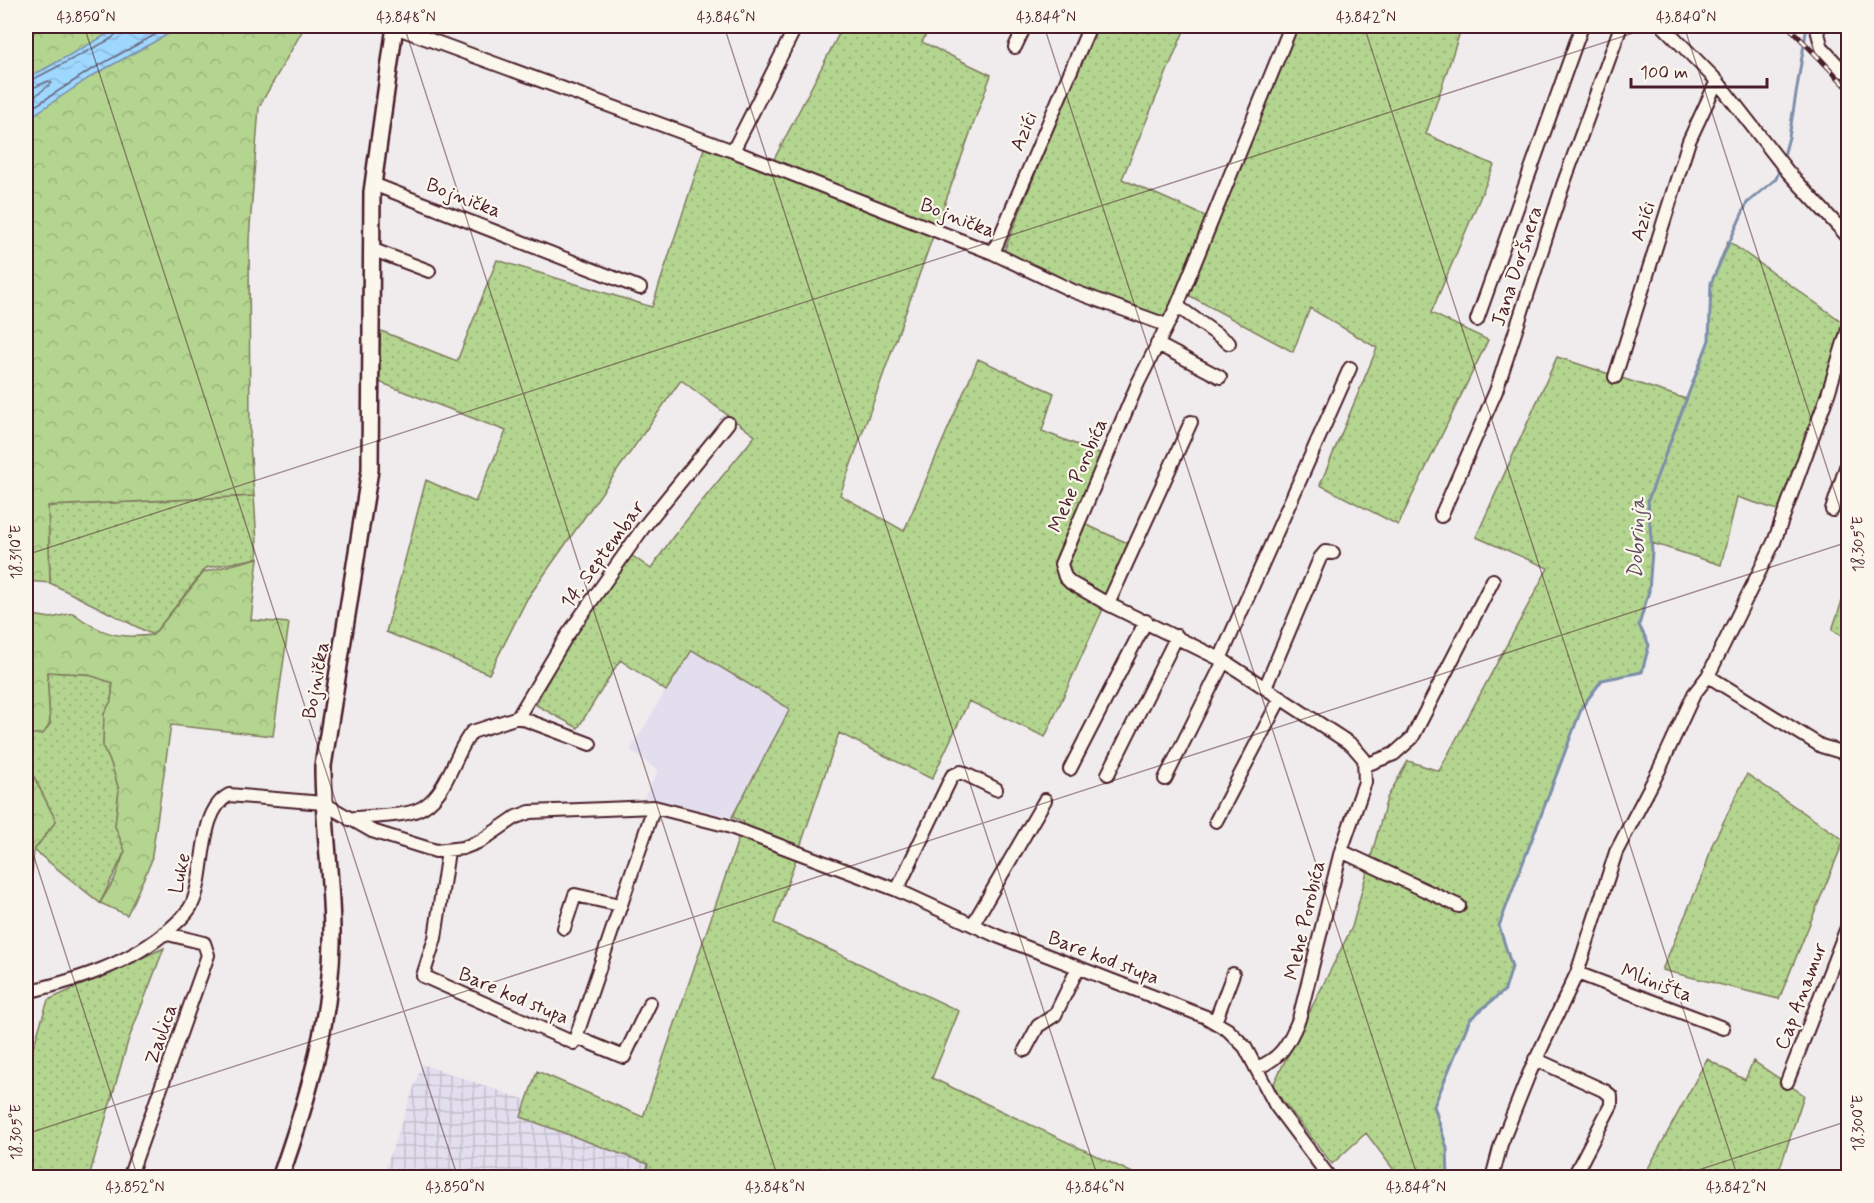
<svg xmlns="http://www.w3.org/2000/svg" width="1874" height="1203" font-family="Mynerve,sans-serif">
<defs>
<pattern id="industrial-grid" width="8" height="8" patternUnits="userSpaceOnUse" patternTransform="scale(1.5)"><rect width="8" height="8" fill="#e2deee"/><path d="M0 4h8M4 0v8" fill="none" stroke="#c3becc"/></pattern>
<pattern id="grass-dots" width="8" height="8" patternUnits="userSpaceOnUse" patternTransform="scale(1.5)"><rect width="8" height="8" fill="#b3d58f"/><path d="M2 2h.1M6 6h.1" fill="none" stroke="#9bb67c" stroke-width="1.8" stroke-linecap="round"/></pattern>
<pattern id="forest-crowns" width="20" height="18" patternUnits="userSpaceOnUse" patternTransform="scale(1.5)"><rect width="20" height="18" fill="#b3d58f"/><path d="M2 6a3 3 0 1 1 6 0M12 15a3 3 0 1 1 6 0" fill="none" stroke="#9bb67c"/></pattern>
<pattern id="water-waves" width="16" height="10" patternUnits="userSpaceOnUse" patternTransform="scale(1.5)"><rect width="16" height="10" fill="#9ed8ff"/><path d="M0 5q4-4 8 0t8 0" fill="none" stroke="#8ab9db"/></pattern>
</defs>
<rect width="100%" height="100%" fill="#f0eced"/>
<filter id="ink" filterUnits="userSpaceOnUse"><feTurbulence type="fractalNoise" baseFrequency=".0167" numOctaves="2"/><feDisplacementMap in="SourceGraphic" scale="12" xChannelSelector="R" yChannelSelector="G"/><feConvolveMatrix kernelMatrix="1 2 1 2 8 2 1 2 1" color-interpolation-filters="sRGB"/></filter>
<g filter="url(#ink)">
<path fill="#e2deee" d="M 691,649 L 791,709 L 732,817 L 644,797 L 658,771 L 630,750 Z"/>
<path fill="url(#industrial-grid)" d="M 422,1064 L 526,1100 L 521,1117 L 649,1164 L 645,1177 L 382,1178 Z"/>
<path fill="url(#grass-dots)" stroke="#7e7a5d" stroke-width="1.5" d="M 843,26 L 930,26 L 922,42 L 991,75 L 840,495 L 904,531 L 978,359 L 1054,393 L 1042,431 L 1103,455 L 1073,519 L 1132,545 L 1045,737 L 969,701 L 932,779 L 839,733 L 774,923 L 959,1011 L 932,1078 L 1141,1177 L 645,1177 L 648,1164 L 521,1117 L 537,1071 L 643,1117 L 744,822 L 732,817 L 790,709 L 692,650 L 666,691 L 620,660 L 578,728 L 536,705 L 566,643 L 631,555 L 651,569 L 672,538 L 755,436 L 681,380 L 527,599 L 489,674 L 386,632 L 426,480 L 475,502 L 506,431 L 379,382 L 376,329 L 457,361 L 497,260 L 652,307 L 707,139 L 770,167 Z
M 1095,26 L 1186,26 L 1122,179 L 1212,219 L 1296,26 L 1462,26 L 1426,134 L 1494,165 L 1431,313 L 1488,340 L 1398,525 L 1320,485 L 1377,348 L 1310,308 L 1293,352 L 1183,292 L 1165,327 L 1000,261 Z
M 1728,241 L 1844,323 L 1781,511 L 1737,497 L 1721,565 L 1652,543 L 1649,591 L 1639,625 L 1649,645 L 1642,672 L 1602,680 L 1582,707 L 1499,926 L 1512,967 L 1505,990 L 1470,1019 L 1434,1106 L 1447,1148 L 1448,1177 L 1399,1177 L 1366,1133 L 1332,1164 L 1272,1087 L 1352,927 L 1387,798 L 1408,761 L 1439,771 L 1548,568 L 1476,537 L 1557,357 L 1686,399 L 1709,340 L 1711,283 Z
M 254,496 L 258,558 L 206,568 L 153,635 L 50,583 L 48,506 Z
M 1848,584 L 1848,639 L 1832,630 Z
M 47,672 L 86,674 L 113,682 L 111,701 L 104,714 L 103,747 L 111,763 L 119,790 L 115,826 L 125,851 L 100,903 L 34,850 L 56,821 L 29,767 L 31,734 L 50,724 Z
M 1747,774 L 1844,840 L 1779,999 L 1662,970 L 1705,869 L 1712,845 Z
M 164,948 L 128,1041 L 89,1177 L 26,1177 L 26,1070 L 48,1000 Z
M 1707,1059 L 1745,1080 L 1753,1061 L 1804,1095 L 1777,1177 L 1643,1178 Z"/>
<path fill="url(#forest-crowns)" stroke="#7e7a5d" stroke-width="1.5" d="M 26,26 L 305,26 L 259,107 L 249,240 L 250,444 L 254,496 L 48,506 L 50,583 L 26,581 Z
M 258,558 L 251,620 L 289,623 L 273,736 L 171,725 L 151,862 L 127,915 L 100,903 L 114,880 L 125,851 L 115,826 L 119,790 L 111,763 L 103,747 L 104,714 L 111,701 L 113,683 L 86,674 L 47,672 L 50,724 L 43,734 L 31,734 L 29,767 L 56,821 L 34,850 L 32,874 L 26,883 L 26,614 L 51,618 L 73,613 C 101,634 118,639 153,635 L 204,572 Z"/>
<path fill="url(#water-waves)" stroke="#7c8eaa" stroke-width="1.5" d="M 117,26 L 183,26 L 92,76 L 26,120 L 26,79 L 108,34 Z"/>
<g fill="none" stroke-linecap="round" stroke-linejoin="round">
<path stroke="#6c6980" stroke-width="1.5" d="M 26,83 L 111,39 L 119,31 L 120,26
M 26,91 L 48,81 L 52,83 L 26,103
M 26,112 L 89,71 L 171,26"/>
<path stroke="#7c8eaa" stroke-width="3" d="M 1783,159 L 1789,137 L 1807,26
M 1448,1178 L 1447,1148 L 1434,1106 L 1470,1019 L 1505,990 L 1512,967 L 1499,926 L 1582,707 L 1602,680 L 1642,672 L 1649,645 L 1639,625 L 1649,591 L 1652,551 L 1648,500 L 1709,340 L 1711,283 L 1747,203 L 1776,179 L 1780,168"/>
<g stroke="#4a1f2b" stroke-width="16">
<path id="minor" d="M 1663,26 L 1717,81 L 1788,172 L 1848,237
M 1816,26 L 1822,48 L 1843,71
M 395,27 L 733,151 L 993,253 L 1073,291 L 1166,325
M 1015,47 L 1025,26
M 733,151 L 796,26
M 373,184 L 640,288
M 371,249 L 429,271
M 993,253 L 1090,26
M 1177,306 L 1229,343
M 1477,320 L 1582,26
M 1157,344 L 1220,377
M 1615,377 L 1689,141 L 1717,81
M 1832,510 L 1848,461
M 1441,516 L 1496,391 L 1563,185 L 1621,26
M 1108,604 L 1191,422
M 1220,659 L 1350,368
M 1708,676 L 1821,746 L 1848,754
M 1265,688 L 1320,558 L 1325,552 L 1333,553
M 518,717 L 590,744
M 1366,765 L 1394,754 L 1412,738 L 1493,580
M 1070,769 L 1146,621
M 1108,774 L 1177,636
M 1165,779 L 1224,661
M 349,819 C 371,815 394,818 415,811 C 447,800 453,754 472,732 L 518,717 L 566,637 L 643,528 L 728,423
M 1216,821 L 1281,697
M 448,851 L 435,938 L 423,976 L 574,1043 L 654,807
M 1341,851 L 1459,906
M 897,890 L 952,776 L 961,772 L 996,789
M 973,924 L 1045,800
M 564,928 L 575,895 L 620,905
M 1577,973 L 1723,1028
M 26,992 C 78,980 130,964 171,928 C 178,921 188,914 192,904 C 207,873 197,812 229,795 L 323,803 L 372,831 L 436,851 L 463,848 L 481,841 L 516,817 L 530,812 L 654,807 L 725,825 L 897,890 L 997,936 L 1206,1017 L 1228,1030 L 1245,1047 L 1276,1106 L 1330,1178
M 1215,1022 L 1233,974
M 578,1038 L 624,1057 L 650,1003
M 1025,1050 L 1038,1026 L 1055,1015 L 1078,968
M 1535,1059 L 1605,1091 L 1611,1096 L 1611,1105 L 1573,1178
M 1256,1068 C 1281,1059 1289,1043 1299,1019 L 1341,851 L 1365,782 L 1364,759 L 1352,745 L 1224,661 L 1108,604 L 1071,583 L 1065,577 L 1061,564 L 1138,383 L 1177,306 L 1291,26
M 1787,1082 L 1848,925
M 1793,1177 L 1795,1178
M 129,1178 L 208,955 L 204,943 L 164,933
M 1492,1178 L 1501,1144 L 1529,1074 L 1577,973 L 1616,852 L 1659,770 L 1694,694 L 1708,676 L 1774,542 L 1828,394 L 1848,329"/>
</g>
<g stroke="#4a1f2b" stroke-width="20">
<path id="major" d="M 280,1178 C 307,1102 330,1024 332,943 C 333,884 323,825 323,766 L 370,470 L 372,192 L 395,26"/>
</g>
<use href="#minor" stroke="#fbf7ec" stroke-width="12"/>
<use href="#major" stroke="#fbf7ec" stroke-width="15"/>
<g stroke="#4a1f2b" stroke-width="5">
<path id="rail" d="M 1788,26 L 1848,88"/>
</g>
<use href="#rail" stroke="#fbf7ec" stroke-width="3" stroke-dasharray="9" stroke-linecap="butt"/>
</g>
</g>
<path fill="none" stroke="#4a1f2b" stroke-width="1.5" stroke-opacity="0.45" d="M 84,26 L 458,1178M 404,26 L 778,1178M 724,26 L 1098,1178M 1044,26 L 1418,1178M 1364,26 L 1738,1178M 1684,26 L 1848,533M 26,555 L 1655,26M 26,832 L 138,1178M 26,1134 L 1848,542M 1674,1178 L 1848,1121"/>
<g text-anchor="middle" stroke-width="4.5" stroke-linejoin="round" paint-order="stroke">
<g font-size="20" fill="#4a1f2b" stroke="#fbf7ec">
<text transform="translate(1023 131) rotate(-67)" y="7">Azići</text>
<text transform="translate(464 197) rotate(21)" y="7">Bojnička</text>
<text transform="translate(958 217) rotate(21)" y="7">Bojnička</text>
<text transform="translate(1642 221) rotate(-72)" y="7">Azići</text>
<text transform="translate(1516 266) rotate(-72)" y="7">Jana Doršnera</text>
<text transform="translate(1077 475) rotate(-67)" y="7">Mehe Porobića</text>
<text transform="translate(602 554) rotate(-54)" y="7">14. Septembar</text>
<text transform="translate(315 680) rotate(-80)" y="7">Bojnička</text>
<text transform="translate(179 873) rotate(-78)" y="7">Luke</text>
<text transform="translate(1304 920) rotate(-77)" y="7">Mehe Porobića</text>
<text transform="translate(1104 957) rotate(21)" y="7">Bare kod stupa</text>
<text transform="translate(1657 982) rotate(21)" y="7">Mliništa</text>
<text transform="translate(514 995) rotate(23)" y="7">Bare kod stupa</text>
<text transform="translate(1800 996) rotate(-69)" y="7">Cap Anamur</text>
<text transform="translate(160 1034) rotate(-71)" y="7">Zaulica</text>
</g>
<g font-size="21" font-style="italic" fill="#5f4d60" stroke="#fbf7ec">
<text transform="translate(1636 538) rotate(-88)" y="7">Dobrinja</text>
</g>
</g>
<rect width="1874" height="1203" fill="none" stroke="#fbf7ec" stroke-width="66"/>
<path d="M1631 78v9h136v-9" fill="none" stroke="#4a1f2b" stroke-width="3"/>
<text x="1640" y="78" font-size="18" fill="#4a1f2b" stroke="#fbf7ec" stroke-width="4.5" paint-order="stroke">100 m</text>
<rect x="33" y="33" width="1808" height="1137" fill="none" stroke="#4a1f2b" stroke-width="2"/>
<g font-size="15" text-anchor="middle" fill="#4a1f2b">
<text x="86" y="22">43.850°N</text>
<text x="406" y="22">43.848°N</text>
<text x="726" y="22">43.846°N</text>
<text x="1046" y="22">43.844°N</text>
<text x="1366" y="22">43.842°N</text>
<text x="1686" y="22">43.840°N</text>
<text transform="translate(1858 544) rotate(-90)" y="5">18.305°E</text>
<text transform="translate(16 552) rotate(-90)" y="5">18.310°E</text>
<text transform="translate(1858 1123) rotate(-90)" y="5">18.300°E</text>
<text transform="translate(16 1132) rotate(-90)" y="5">18.305°E</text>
<text x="135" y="1192">43.852°N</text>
<text x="455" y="1192">43.850°N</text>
<text x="775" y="1192">43.848°N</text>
<text x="1095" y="1192">43.846°N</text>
<text x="1416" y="1192">43.844°N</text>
<text x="1736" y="1192">43.842°N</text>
</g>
</svg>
